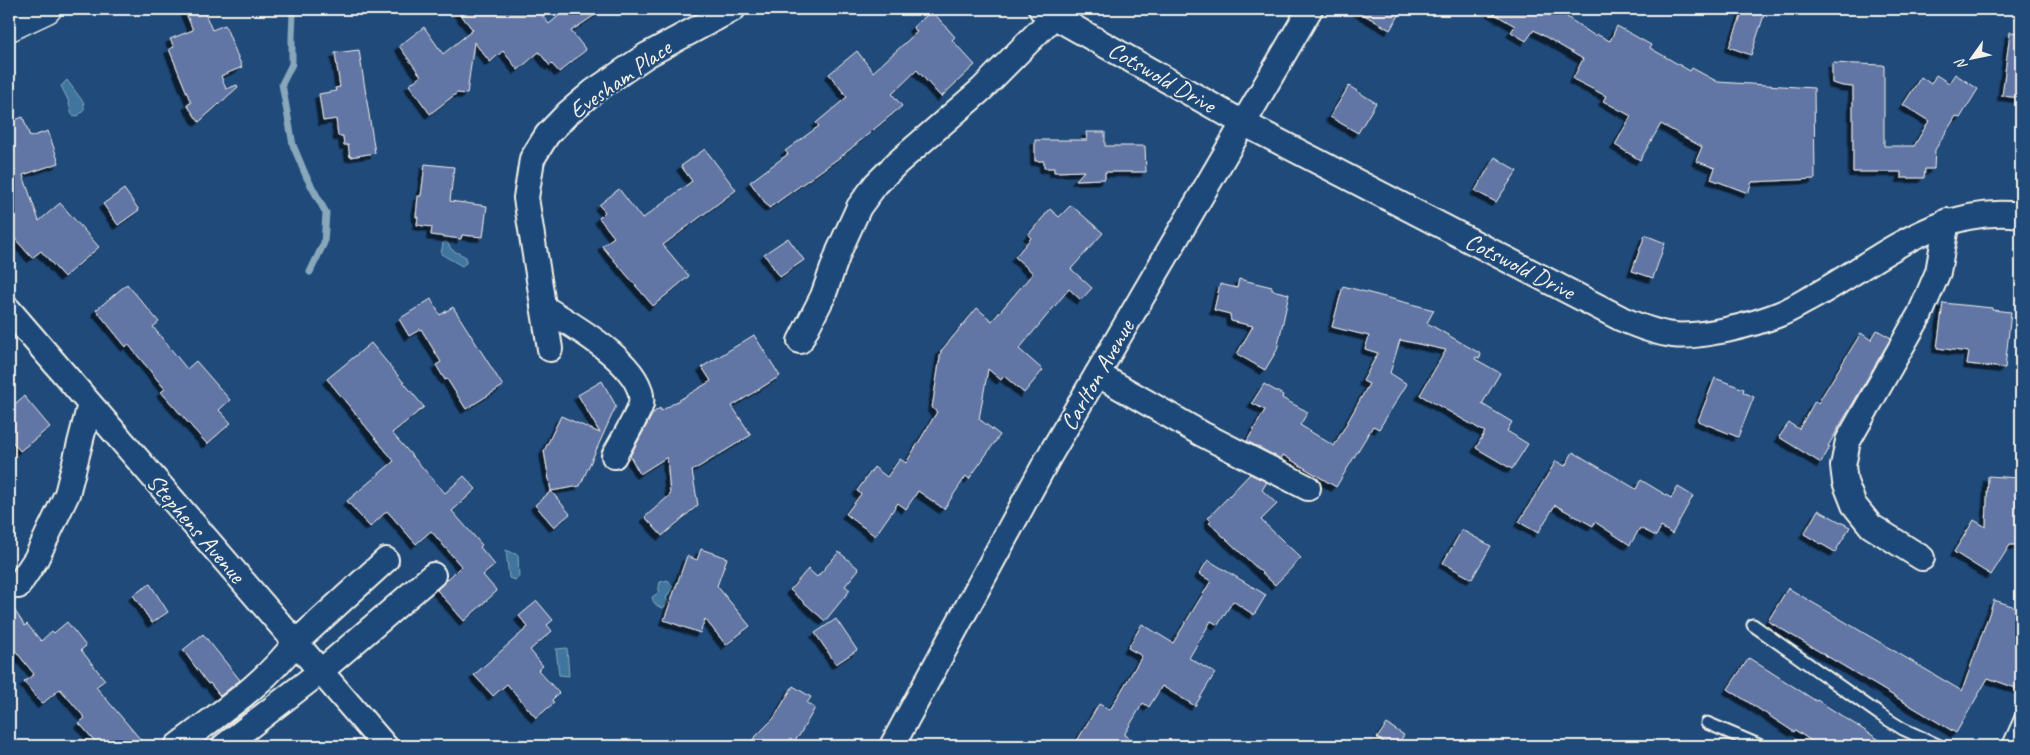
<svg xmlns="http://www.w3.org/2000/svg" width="2030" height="755" font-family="Caveat,sans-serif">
<defs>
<filter id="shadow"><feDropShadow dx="-4.5" dy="4.5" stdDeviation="0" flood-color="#0009"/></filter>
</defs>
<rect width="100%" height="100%" fill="#1f4a7a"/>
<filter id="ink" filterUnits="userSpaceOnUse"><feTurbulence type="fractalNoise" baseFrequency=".02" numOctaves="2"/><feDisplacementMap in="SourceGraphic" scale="10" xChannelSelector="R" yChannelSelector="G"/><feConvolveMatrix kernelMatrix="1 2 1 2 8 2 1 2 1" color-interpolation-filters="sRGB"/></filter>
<g filter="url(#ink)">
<path fill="#40759d" stroke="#88a7bb" d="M 67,80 L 84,103 L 84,110 L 78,116 L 72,115 L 68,100 L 61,86 Z
M 446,241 L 452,250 L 466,257 L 466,263 L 462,266 L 441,254 L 443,243 Z
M 506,550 L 518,555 L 519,577 L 515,580 L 509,578 Z
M 668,580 L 673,587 L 666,598 L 669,603 L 663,608 C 657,607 653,603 652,597 L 658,593 L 660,582 Z
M 567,648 L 569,676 L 559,675 L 556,649 Z"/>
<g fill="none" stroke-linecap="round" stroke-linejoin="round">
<path stroke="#88a7bb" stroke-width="7" d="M 296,9 L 293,13 L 292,37 L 292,64 L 282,84 L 293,145 L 306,176 L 326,213 L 324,243 L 310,272"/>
</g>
<path fill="#6276a6" stroke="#f4f1e8" filter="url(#shadow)" d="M 184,9 L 203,9 L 212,30 L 225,25 L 242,67 L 221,76 L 226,89 L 237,85 L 238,87 L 199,122 L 187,105 L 191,103 L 169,49 L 174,47 L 170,39 L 193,30 Z
M 456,9 L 537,9 L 549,24 L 567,9 L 604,9 L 571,31 L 586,50 L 559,72 L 552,64 L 550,66 L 539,52 L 518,70 L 503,51 L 490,62 L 474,42 L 467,94 L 457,93 L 430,114 L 409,85 L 421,76 L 399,46 L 424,27 L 443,54 L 473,30 Z
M 1354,9 L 1403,9 L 1390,30 Z
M 1486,9 L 1571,9 L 1567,17 L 1595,36 L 1596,34 L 1610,41 L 1617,26 L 1651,45 L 1650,48 L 1690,71 L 1692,68 L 1718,82 L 1814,88 L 1815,179 L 1752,182 L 1748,193 L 1711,179 L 1715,168 L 1696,161 L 1702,147 L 1661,124 L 1640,160 L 1615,145 L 1631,116 L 1603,101 L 1606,96 L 1573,79 L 1583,59 L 1534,30 L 1526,41 L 1511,32 L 1515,26 Z
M 1744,9 L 1766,9 L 1751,55 L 1729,47 Z
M 932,11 L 955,37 L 952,40 L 975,65 L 941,97 L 917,70 L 892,94 L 902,106 L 843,155 L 769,208 L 750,182 L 788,154 L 785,151 L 819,126 L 816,123 L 847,97 L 829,74 L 857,51 L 873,72 L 917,32 L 913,27 Z
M 2010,32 L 2021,33 L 2021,98 L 2002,96 Z
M 359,50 L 375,153 L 350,157 L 348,145 L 344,145 L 343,136 L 338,136 L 336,119 L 323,121 L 319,94 L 336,91 L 335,88 L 340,87 L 335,53 Z
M 1832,63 L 1883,65 L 1884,66 L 1884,146 L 1914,146 L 1929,121 L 1903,105 L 1921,77 L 1931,84 L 1936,75 L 1949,83 L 1955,74 L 1978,89 L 1960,118 L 1956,116 L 1935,150 L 1934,169 L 1925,169 L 1924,178 L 1901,178 L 1901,172 L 1853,172 L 1853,87 L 1843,86 L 1832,83 Z
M 1349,86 L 1376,103 L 1358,133 L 1330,117 Z
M 23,117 L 30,137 L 48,131 L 59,163 L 23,175 L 39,221 L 60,203 L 99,247 L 64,277 L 41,251 L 32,258 L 9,232 L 9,122 Z
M 1086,132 L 1105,132 L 1105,146 L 1145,146 L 1146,172 L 1105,172 L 1105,179 L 1076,180 L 1084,171 L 1054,172 L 1054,168 L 1044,168 L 1044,161 L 1035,161 L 1035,140 L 1087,140 Z
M 705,149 L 736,190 L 663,245 L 689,276 L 653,306 L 602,246 L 614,237 L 599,218 L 605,212 L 599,205 L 619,189 L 642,219 L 692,181 L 681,166 Z
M 1495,157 L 1517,171 L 1496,202 L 1475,191 Z
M 425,164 L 454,167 L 450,201 L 487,206 L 483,237 L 462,235 L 461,239 L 431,235 L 432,227 L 417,225 L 418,217 L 416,217 L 418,196 L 421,196 Z
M 124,189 L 139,210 L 118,225 L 103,204 Z
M 1071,205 L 1103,233 L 1071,269 L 1092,288 L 1081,300 L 1069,289 L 1019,349 L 1043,370 L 1024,393 L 1004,376 L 1001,380 L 988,369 L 979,419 L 1000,435 L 969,479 L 966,476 L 944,509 L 918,491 L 906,509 L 898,503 L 875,536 L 846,514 L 861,494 L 857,491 L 874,467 L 887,477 L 900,459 L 906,463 L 937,412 L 932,408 L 941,351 L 977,308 L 992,321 L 1033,273 L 1015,257 L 1031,238 L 1028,235 L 1050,209 L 1059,217 Z
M 1645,235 L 1665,243 L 1653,278 L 1632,271 Z
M 788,238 L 804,260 L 780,277 L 764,254 Z
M 1239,279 L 1272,287 L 1272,290 L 1289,294 L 1277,350 L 1265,370 L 1237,354 L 1253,326 L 1231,321 L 1230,314 L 1214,310 L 1220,284 L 1237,288 Z
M 127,284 L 159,322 L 153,327 L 187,369 L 196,361 L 230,400 L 219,410 L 231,423 L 207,444 L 161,392 L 165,389 L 128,344 L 126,347 L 96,310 Z
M 1343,286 L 1434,310 L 1427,323 L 1481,354 L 1480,358 L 1476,357 L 1475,359 L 1500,373 L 1482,404 L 1512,422 L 1507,431 L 1528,444 L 1512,469 L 1476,448 L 1485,432 L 1420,395 L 1446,350 L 1400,340 L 1390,373 L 1407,384 L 1379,429 L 1373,426 L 1336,487 L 1283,455 L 1281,459 L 1247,441 L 1265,410 L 1252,403 L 1264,384 L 1283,395 L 1282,398 L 1308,412 L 1300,425 L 1334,446 L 1369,384 L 1363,381 L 1378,353 L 1365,349 L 1369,336 L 1332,327 Z
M 431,299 L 440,315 L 453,307 L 503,386 L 466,409 L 447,379 L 445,380 L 436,365 L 441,362 L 421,329 L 409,336 L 399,319 Z
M 1943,303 L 1992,308 L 1992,310 L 2011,312 L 2005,368 L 1967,364 L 1969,352 L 1937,348 Z
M 1877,330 L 1891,338 L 1828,446 L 1830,447 L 1821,463 L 1779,437 L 1789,423 L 1799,429 L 1815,401 L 1818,403 L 1861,333 L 1871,340 Z
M 754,335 L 780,376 L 732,406 L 751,435 L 692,471 L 698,505 L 662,536 L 645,517 L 670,495 L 667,457 L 640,474 L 630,456 L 653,413 L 660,408 L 661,411 L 711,381 L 702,367 Z
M 371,343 L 424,407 L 392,433 L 445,493 L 464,476 L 476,489 L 452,511 L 482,545 L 480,547 L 495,565 L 483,575 L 497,591 L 464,621 L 437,590 L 461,566 L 431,531 L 416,544 L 387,511 L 370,527 L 347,501 L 394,461 L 327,379 Z
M 1715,378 L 1744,389 L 1743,392 L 1754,397 L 1738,437 L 1698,421 Z
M 602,381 L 616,406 L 580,486 L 551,491 L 544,451 L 561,416 L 600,433 L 578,395 Z
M 24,396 L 50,427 L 20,451 L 9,438 L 9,409 Z
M 1573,452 L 1636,489 L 1641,480 L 1671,498 L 1678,487 L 1693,496 L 1672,534 L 1661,527 L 1656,536 L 1640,528 L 1630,545 L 1595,522 L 1593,526 L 1555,505 L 1538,533 L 1519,522 L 1556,461 L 1565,466 Z
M 1250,474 L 1267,482 L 1262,490 L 1277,504 L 1261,520 L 1301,558 L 1275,585 L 1209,523 L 1211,521 L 1208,518 Z
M 1988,476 L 2019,478 L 2018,503 L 2021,504 L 2021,545 L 2010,545 L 1991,575 L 1954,552 L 1974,520 L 1986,527 Z
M 551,491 L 570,514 L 554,527 L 535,505 Z
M 1818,510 L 1850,527 L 1835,552 L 1804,534 Z
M 1462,530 L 1491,546 L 1472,579 L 1443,563 Z
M 701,549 L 727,558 L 717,586 L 750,626 L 726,645 L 705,619 L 700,633 L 664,620 L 687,556 L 697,560 Z
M 839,552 L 859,569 L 845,586 L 850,590 L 825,621 L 790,590 L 808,569 L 817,577 Z
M 1208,560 L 1266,595 L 1254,615 L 1233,601 L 1218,625 L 1211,621 L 1189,658 L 1215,673 L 1195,706 L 1162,686 L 1149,707 L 1143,703 L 1124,735 L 1143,746 L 1074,746 L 1099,704 L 1110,710 L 1142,656 L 1128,648 L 1142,624 L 1173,643 L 1211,581 L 1199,574 Z
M 150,584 L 168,612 L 152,623 L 133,595 Z
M 1788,588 L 1962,691 L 1994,600 L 2021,609 L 2021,690 L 1988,678 L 1956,733 L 1768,621 Z
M 537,601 L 553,620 L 547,625 L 552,631 L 530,650 L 543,666 L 538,670 L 559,693 L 552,700 L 554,703 L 536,718 L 507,684 L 493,696 L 474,675 L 528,627 L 519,616 Z
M 9,602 L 25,626 L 27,624 L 41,641 L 52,631 L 54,633 L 67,622 L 86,646 L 81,650 L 105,680 L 96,687 L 146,746 L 99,746 L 79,723 L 85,718 L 60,689 L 42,704 L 24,682 L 34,674 L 9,643 Z
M 836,619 L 857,650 L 836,664 L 815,633 Z
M 203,634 L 240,680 L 220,696 L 210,683 L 208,684 L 183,650 Z
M 1749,658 L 1816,701 L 1817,700 L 1889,746 L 1819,746 L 1795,730 L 1794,732 L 1728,689 Z
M 793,686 L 811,697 L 807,703 L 815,708 L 799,736 L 789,746 L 746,746 L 774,718 Z
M 1387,724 L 1404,735 L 1397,746 L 1390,746 L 1377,738 Z"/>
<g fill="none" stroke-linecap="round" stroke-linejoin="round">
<g stroke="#f4f1e8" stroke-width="15">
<path id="service" d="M 1753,625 L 1879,714 L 1903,729 L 1940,746
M 1707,723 L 1761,746
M 2008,746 L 2021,717"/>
</g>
<g stroke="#f4f1e8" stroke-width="28">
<path id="minor" d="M 1041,9 L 1243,123 L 1622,319 C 1638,326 1656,333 1673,335 C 1690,337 1709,333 1726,330 C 1744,326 1763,321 1780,314 C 1791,310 1801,303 1811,298 C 1879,261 1938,204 2021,215
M 543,307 C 570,324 647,366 641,404 C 639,413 620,445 614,456
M 9,310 L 385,746
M 800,341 L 823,296 L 839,251 L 859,207 L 876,184 L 897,163 L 982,89 L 1054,16
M 550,349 L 526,198 L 532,159 L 547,135 L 568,113 L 594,91 L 647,55 L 733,9
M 1097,374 L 1202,434 L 1308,488
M 1922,558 L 1871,526 L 1854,505 L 1845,482 L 1843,466 L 1848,441 L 1920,314 L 1938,272 L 1947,221
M 18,586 L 36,559 L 67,494 L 90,404
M 177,746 C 218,714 264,685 295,643 L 386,560
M 224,746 L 320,672 L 433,575
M 892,746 L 1047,460 L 1310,9"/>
</g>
<g stroke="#f4f1e8" stroke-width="31">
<path id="tertiary" d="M 9,27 L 47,9"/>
</g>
<use href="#service" stroke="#1f4a7a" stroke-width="11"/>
<use href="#minor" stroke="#1f4a7a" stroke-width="24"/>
<use href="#tertiary" stroke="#1f4a7a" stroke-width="28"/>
</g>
</g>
<g text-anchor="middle" stroke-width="4.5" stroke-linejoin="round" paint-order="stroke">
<g font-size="24" fill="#f4f1e8" stroke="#1f4a7a">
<text transform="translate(1162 77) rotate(30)" y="8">Cotswold Drive</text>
<text transform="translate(620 79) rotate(-35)" y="8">Evesham Place</text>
<text transform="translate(1520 266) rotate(27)" y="8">Cotswold Drive</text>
<text transform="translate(1097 375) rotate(-60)" y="8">Carlton Avenue</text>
<text transform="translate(196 528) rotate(49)" y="8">Stephens Avenue</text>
</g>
</g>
<rect width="2030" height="755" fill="none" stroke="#1f4a7a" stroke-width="30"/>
<rect x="15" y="15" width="2000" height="725" fill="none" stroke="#f4f1e8" stroke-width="2" filter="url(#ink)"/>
<g transform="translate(1972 58) rotate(237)" stroke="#1f4a7a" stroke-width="4" paint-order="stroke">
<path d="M0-4L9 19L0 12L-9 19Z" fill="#f4f1e8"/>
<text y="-8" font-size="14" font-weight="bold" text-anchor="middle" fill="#f4f1e8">N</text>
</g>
</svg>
